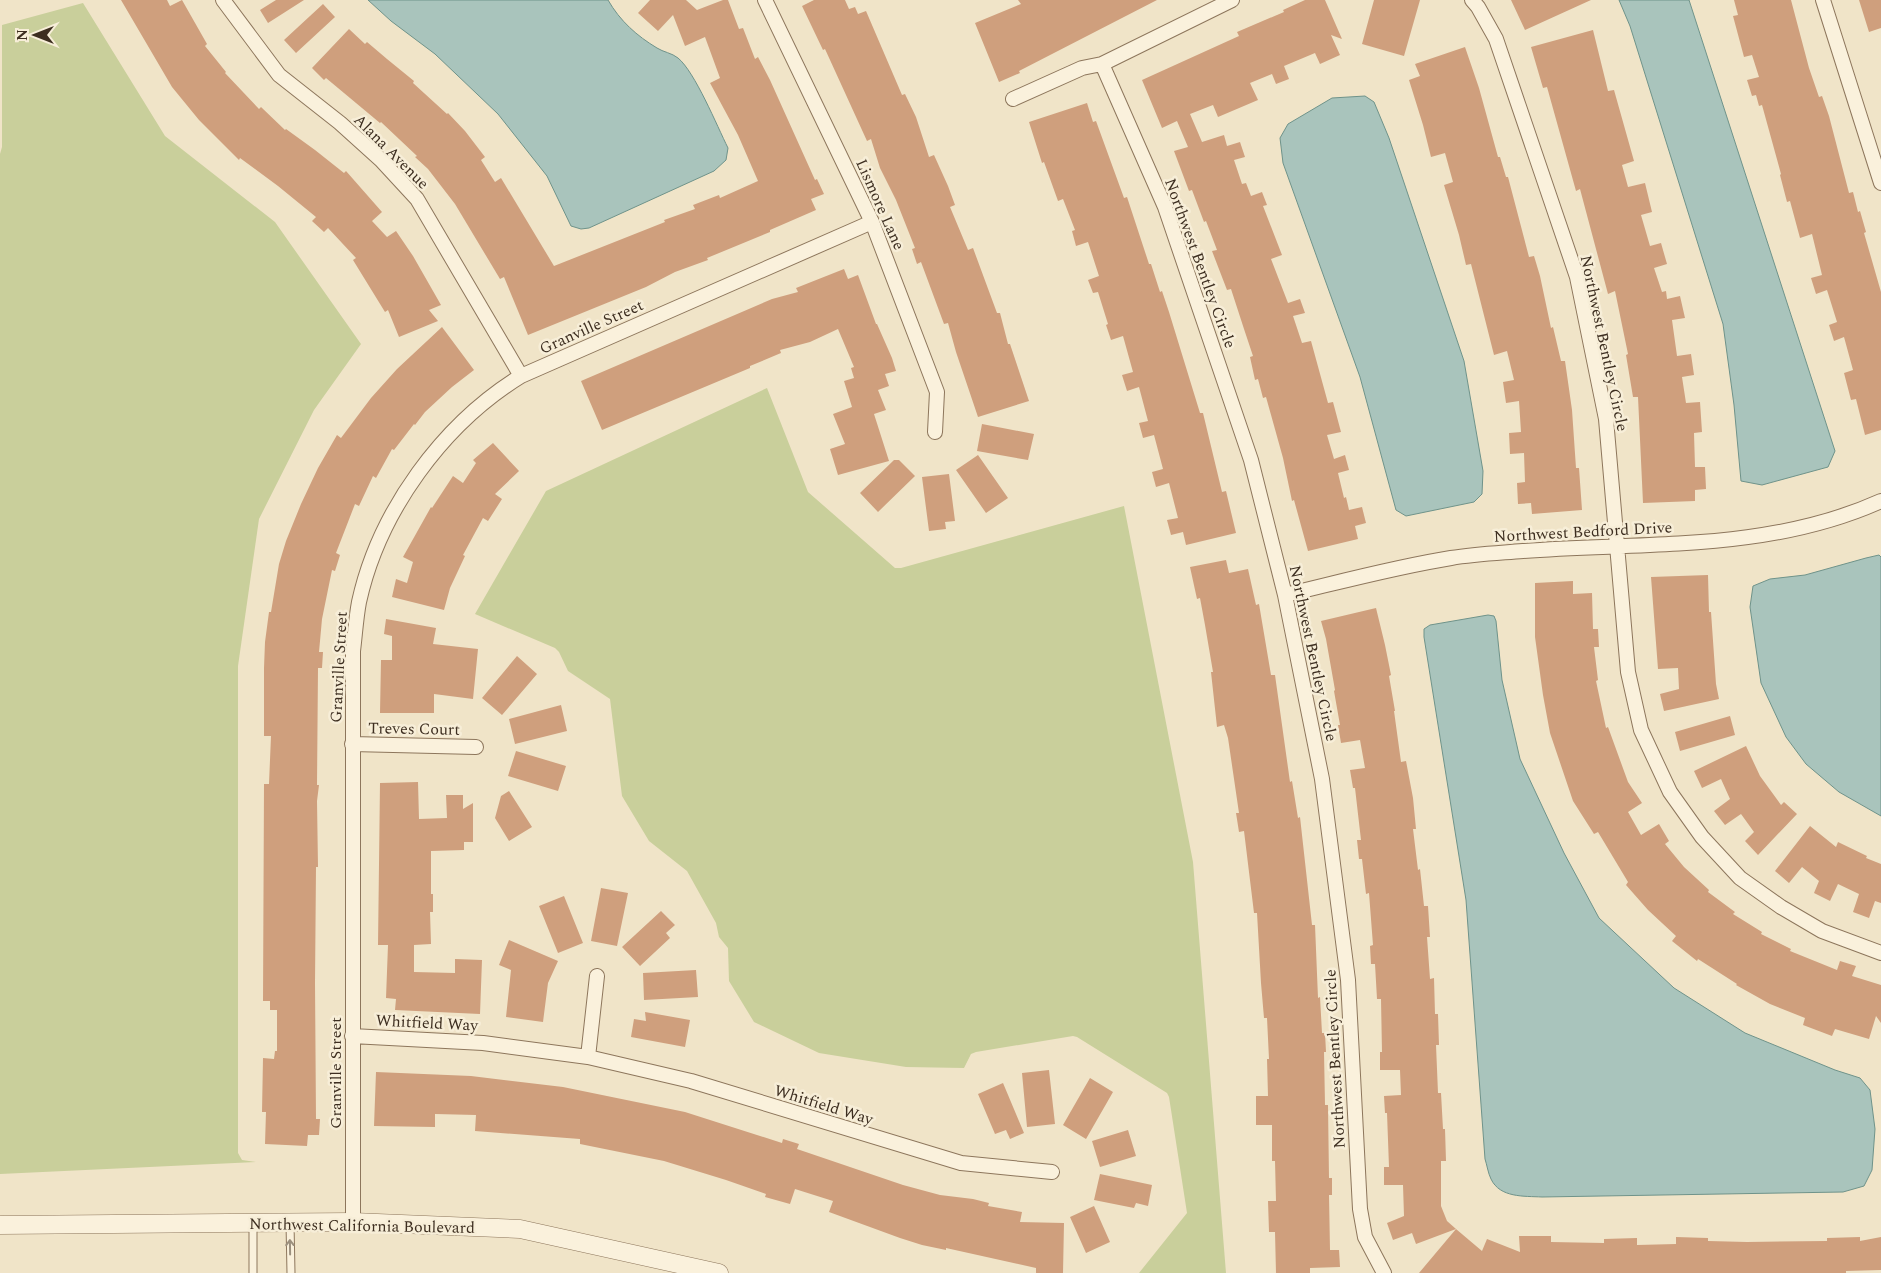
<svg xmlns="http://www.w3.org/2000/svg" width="1881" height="1273" font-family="Spectral,serif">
<rect width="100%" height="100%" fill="#f0e4c8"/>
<path fill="#c9cf9b" d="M 83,3 L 165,136 L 275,222 L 361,344 L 314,410 L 259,519 L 238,666 L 238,1153 L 242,1160 L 256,1162 L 0,1174 L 0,154 L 2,147 L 2,25 Z
M 767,388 L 808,492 L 895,568 L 901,568 L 1124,506 L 1193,862 L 1226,1273 L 1139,1273 L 1187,1213 L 1169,1097 L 1167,1093 L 1077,1037 L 1073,1036 L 976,1052 L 971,1054 L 964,1068 L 906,1067 L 819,1053 L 754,1022 L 729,981 L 728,948 L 719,937 L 716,923 L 687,871 L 649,841 L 622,796 L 610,699 L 568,671 L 559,652 L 555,648 L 475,614 L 546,491 Z"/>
<path fill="#a9c4bc" stroke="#6f938a" d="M 368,0 L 608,0 C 620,21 637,36 657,48 C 663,52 672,53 678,58 C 695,72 717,126 728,148 L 726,160 L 714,171 L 589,228 L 581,229 L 571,226 L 547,176 L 498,114 L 435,54 L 391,21 Z
M 1619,0 L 1689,0 L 1835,451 L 1828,467 L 1762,485 L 1741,481 L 1734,405 L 1723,324 L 1630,26 Z
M 1365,96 L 1374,102 L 1389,138 L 1464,361 L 1483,471 L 1482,494 L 1474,502 L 1406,516 L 1396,510 L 1360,377 L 1283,163 L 1280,138 L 1288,124 L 1332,98 Z
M 1879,555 L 1881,557 L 1881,816 L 1839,792 L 1806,764 L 1786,737 L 1761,683 L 1750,607 L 1753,586 L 1770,579 L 1805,575 L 1866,558 Z
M 1488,615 L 1494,616 L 1496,621 L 1502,680 L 1520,759 L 1564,853 L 1599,918 L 1674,988 L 1745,1033 L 1835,1070 L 1860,1078 L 1870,1090 L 1875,1129 L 1872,1170 L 1864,1186 L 1843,1192 L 1542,1197 C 1524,1196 1500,1198 1491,1179 C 1488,1173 1487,1165 1485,1159 L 1466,900 L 1424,637 L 1424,629 L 1430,625 Z"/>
<path fill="#cf9f7d" d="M 121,0 L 167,0 L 170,6 L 182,0 L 207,44 L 205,46 L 226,72 L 225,73 L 259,109 L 261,107 L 285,130 L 286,129 L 315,150 L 344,173 L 346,171 L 382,212 L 372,221 L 387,237 L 396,231 L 413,256 L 441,305 L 429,310 L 438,321 L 399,337 L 388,310 L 385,312 L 353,260 L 356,258 L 328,228 L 324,232 L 312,221 L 316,217 L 278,186 L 240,158 L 239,160 L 199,120 L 172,87 Z
M 276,0 L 304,0 L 268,23 L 260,10 Z
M 650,0 L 686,0 L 697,10 L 723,0 L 728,0 L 739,29 L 743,28 L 755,59 L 758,57 L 770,80 L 815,180 L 817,179 L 824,194 L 811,199 L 816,210 L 770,230 L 770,232 L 707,258 L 708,260 L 675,272 L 646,287 L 528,335 L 504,277 L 500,279 L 455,204 L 428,169 L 415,157 L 417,156 L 381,122 L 380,123 L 326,78 L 324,80 L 312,68 L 349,29 L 365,44 L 367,42 L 387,59 L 414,81 L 413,83 L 447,114 L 448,113 L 465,131 L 485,157 L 481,160 L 495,182 L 501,178 L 554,266 L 665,222 L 664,220 L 695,209 L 693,205 L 719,195 L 720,198 L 758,181 L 738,135 L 710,83 L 720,78 L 705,37 L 685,46 L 673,15 L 658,31 L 638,13 Z
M 814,0 L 845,0 L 849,9 L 855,7 L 858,14 L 866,11 L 902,95 L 905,94 L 916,117 L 929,157 L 934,155 L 948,186 L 955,205 L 950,207 L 968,250 L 973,248 L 997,313 L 1000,313 L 1008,344 L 1010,344 L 1029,401 L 978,417 L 956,352 L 948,323 L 944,324 L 921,262 L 917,264 L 912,249 L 915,248 L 896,200 L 880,168 L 871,139 L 867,141 L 825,49 L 823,50 L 802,6 Z
M 1018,0 L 1157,0 L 1019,71 L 1020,73 L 999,82 L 975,23 L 1021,4 Z
M 1305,0 L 1325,0 L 1342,39 L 1331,35 L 1340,55 L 1320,64 L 1315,53 L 1284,66 L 1289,79 L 1276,84 L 1272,74 L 1250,83 L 1258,100 L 1218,117 L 1213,105 L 1190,114 L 1202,142 L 1224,135 L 1227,146 L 1240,142 L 1245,157 L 1234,160 L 1242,184 L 1246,183 L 1251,196 L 1262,192 L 1267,205 L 1263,206 L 1282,255 L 1271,259 L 1288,303 L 1300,299 L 1305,313 L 1293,316 L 1302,343 L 1311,341 L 1328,403 L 1333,402 L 1341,432 L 1327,435 L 1334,459 L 1345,455 L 1349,470 L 1338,473 L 1344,498 L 1346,497 L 1349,510 L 1362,507 L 1366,523 L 1355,526 L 1358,539 L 1308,551 L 1294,500 L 1292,501 L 1283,458 L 1266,397 L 1263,398 L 1258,379 L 1255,380 L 1250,357 L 1253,356 L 1244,329 L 1231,289 L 1227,290 L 1212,251 L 1217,250 L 1206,221 L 1204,222 L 1192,190 L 1189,191 L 1174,151 L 1188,147 L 1177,121 L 1162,128 L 1142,80 L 1239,36 L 1237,32 L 1284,12 L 1283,10 Z
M 1374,0 L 1420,0 L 1404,56 L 1362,44 Z
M 1511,0 L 1591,0 L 1525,30 Z
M 1734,0 L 1791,0 L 1809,68 L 1819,97 L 1822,96 L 1829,116 L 1849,193 L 1853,192 L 1858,212 L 1860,211 L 1866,232 L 1864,233 L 1881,292 L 1881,430 L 1865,435 L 1856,399 L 1851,400 L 1844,373 L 1853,370 L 1844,337 L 1834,341 L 1829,325 L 1837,322 L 1827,290 L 1816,294 L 1811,278 L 1822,275 L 1812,234 L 1800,238 L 1790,201 L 1787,202 L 1780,175 L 1781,174 L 1762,105 L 1759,106 L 1756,95 L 1752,96 L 1747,80 L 1759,77 L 1752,55 L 1744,57 L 1733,16 L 1738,15 Z
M 1859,0 L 1881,0 L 1881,28 L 1869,32 Z
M 323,4 L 335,17 L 296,53 L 284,40 Z
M 1593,30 L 1608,91 L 1614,90 L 1634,161 L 1622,165 L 1628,187 L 1645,183 L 1652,212 L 1641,215 L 1650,246 L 1661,243 L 1667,264 L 1654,268 L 1662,292 L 1666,291 L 1667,299 L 1680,296 L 1685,318 L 1672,320 L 1677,356 L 1691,354 L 1694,375 L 1682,377 L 1686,403 L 1700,402 L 1702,432 L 1694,433 L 1695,467 L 1705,467 L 1706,489 L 1695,490 L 1695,501 L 1643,503 L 1638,397 L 1633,397 L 1626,355 L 1628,354 L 1615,291 L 1608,294 L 1580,189 L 1576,191 L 1547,87 L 1543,88 L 1531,47 Z
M 1465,47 L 1479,88 L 1498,157 L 1500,157 L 1506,177 L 1508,177 L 1529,257 L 1534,256 L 1540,276 L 1551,328 L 1553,327 L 1561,361 L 1565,361 L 1572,410 L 1576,468 L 1579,468 L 1582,510 L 1532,514 L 1531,503 L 1518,504 L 1517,483 L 1525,482 L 1524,453 L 1510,454 L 1509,433 L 1521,432 L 1519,401 L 1506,403 L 1503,382 L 1514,380 L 1507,351 L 1494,355 L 1471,264 L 1466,265 L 1459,235 L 1444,185 L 1453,182 L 1445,153 L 1431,157 L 1423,125 L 1409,80 L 1420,76 L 1415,64 Z
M 1087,103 L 1093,122 L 1096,121 L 1124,198 L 1127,197 L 1149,264 L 1151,264 L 1160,292 L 1162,291 L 1169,312 L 1200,413 L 1203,413 L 1222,492 L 1226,491 L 1236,533 L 1186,545 L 1183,532 L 1171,535 L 1167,520 L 1178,518 L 1169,483 L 1156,487 L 1152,472 L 1163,469 L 1154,435 L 1143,438 L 1139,423 L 1148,421 L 1139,387 L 1127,391 L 1122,375 L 1133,372 L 1123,336 L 1111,340 L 1106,325 L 1108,324 L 1098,292 L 1093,293 L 1088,280 L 1099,276 L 1088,242 L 1076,246 L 1072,231 L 1075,230 L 1063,199 L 1058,201 L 1044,162 L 1042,163 L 1029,122 Z
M 844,269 L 848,279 L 858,275 L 876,324 L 877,324 L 892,358 L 896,371 L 885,374 L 889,386 L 878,390 L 886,410 L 874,414 L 889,461 L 838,475 L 830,449 L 845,444 L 833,414 L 852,407 L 844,381 L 854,378 L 851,368 L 854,367 L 838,329 L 810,342 L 780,350 L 781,353 L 750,366 L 750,368 L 602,430 L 581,381 L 772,299 L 798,292 L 796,288 Z
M 442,327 L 474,370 L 452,387 L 425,412 L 415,425 L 414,424 L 394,450 L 392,449 L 376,478 L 373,476 L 359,506 L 355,504 L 336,553 L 340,555 L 335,571 L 332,570 L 322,619 L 319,652 L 323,652 L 322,668 L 318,668 L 317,785 L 319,785 L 317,801 L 318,867 L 316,867 L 315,983 L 316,1119 L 320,1119 L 319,1135 L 308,1135 L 307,1146 L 265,1144 L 266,1112 L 262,1112 L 263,1058 L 274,1059 L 275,1051 L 277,1051 L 277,1010 L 270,1010 L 270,1001 L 263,1001 L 264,784 L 269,784 L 271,736 L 264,736 L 264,668 L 265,642 L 269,612 L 271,612 L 279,564 L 286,541 L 301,504 L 318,468 L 337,435 L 341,438 L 371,398 L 397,369 Z
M 982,424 L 1034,434 L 1028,460 L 977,451 Z
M 493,443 L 519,471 L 495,494 L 502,499 L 488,521 L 483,518 L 463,555 L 465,556 L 450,588 L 444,610 L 392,597 L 396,579 L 407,583 L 413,562 L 403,557 L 431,507 L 432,508 L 453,476 L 463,483 L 476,463 L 473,460 Z
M 978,455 L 1008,498 L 986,513 L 956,470 Z
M 894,460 L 899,460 L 915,476 L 878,512 L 860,493 Z
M 949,474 L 955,521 L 945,522 L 946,529 L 929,531 L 922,477 Z
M 1226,560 L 1229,573 L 1248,569 L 1256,605 L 1259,604 L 1271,675 L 1275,675 L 1290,782 L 1292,781 L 1298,818 L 1300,817 L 1312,925 L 1315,925 L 1318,998 L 1320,997 L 1322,1033 L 1325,1033 L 1326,1052 L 1324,1052 L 1325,1105 L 1328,1105 L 1329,1178 L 1332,1178 L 1332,1195 L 1329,1195 L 1330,1250 L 1339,1250 L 1340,1267 L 1310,1268 L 1310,1273 L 1276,1273 L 1275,1232 L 1269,1232 L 1268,1201 L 1276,1201 L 1275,1161 L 1272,1161 L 1272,1125 L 1256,1125 L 1256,1096 L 1268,1096 L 1267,1059 L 1269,1059 L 1267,1018 L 1264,1018 L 1261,983 L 1257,913 L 1254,913 L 1244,831 L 1239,832 L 1236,813 L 1239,813 L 1228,738 L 1224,725 L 1217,727 L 1211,672 L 1213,672 L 1205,625 L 1200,598 L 1197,599 L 1190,567 Z
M 1708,575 L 1709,612 L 1711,612 L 1716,684 L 1719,699 L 1664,711 L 1660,694 L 1679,689 L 1678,668 L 1658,669 L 1651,577 Z
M 1573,581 L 1573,594 L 1592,593 L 1593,629 L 1598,629 L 1599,647 L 1594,647 L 1598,680 L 1596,681 L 1606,728 L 1608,727 L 1628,782 L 1642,803 L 1628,812 L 1641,835 L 1659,824 L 1669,841 L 1665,844 L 1684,867 L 1709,890 L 1708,892 L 1735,912 L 1733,914 L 1762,932 L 1761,934 L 1791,949 L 1790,951 L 1837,970 L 1840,961 L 1856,966 L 1852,976 L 1881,985 L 1881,1023 L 1876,1016 L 1869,1039 L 1835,1029 L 1832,1036 L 1803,1025 L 1805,1018 L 1770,1004 L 1736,985 L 1737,984 L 1698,959 L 1697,961 L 1672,941 L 1676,936 L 1648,910 L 1626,885 L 1628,882 L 1598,832 L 1594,834 L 1573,801 L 1550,733 L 1543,695 L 1535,637 L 1535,583 Z
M 1376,608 L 1385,645 L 1391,675 L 1389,676 L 1395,711 L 1394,711 L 1401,762 L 1406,761 L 1413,798 L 1416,829 L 1413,829 L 1418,870 L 1420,869 L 1424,906 L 1428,906 L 1430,937 L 1427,937 L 1430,979 L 1434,978 L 1435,1014 L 1438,1014 L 1439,1045 L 1436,1045 L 1438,1093 L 1441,1093 L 1443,1129 L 1445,1129 L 1446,1161 L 1441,1161 L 1441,1206 L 1447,1221 L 1456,1229 L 1416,1244 L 1412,1233 L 1393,1240 L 1387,1223 L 1404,1216 L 1403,1185 L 1384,1185 L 1384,1167 L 1389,1167 L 1387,1113 L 1385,1113 L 1384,1096 L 1401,1095 L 1400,1070 L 1380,1070 L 1380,1052 L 1382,1052 L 1381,999 L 1377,999 L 1375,964 L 1371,964 L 1370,946 L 1373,945 L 1369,893 L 1366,894 L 1362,859 L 1359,859 L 1357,840 L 1361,840 L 1355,788 L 1353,788 L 1350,770 L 1365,768 L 1360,740 L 1341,743 L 1338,725 L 1340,725 L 1334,691 L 1335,690 L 1326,639 L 1321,621 Z
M 386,619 L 436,628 L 433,644 L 478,649 L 473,699 L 434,694 L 434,713 L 380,713 L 381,660 L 392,660 L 392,636 L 384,634 Z
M 517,656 L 537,674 L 502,715 L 482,698 Z
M 561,705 L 567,731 L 515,744 L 509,719 Z
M 1730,716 L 1735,735 L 1680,751 L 1675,732 Z
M 1746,746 L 1760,776 L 1781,805 L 1784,802 L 1797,814 L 1758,855 L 1745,841 L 1754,832 L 1741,814 L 1725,825 L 1714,811 L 1730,799 L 1721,779 L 1702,788 L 1694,771 Z
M 516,751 L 566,766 L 558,791 L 508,776 Z
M 418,782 L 419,819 L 447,818 L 446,795 L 463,795 L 463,809 L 473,803 L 473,842 L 464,842 L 464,850 L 431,851 L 431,894 L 433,894 L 433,912 L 430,912 L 431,944 L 414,945 L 414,972 L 455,973 L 455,959 L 482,960 L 480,1014 L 395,1010 L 396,999 L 386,998 L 388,945 L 378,945 L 380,783 Z
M 509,791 L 532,827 L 509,841 L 495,818 L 501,796 Z
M 1810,826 L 1836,847 L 1838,842 L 1867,856 L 1866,858 L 1881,864 L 1881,903 L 1875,901 L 1869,918 L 1853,912 L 1859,894 L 1838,884 L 1830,901 L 1814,893 L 1819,881 L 1802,867 L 1789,883 L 1775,871 Z
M 601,888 L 628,893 L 617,946 L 591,941 Z
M 564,896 L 583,943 L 558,953 L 539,906 Z
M 661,911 L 675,925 L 666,933 L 670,938 L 640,966 L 622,947 Z
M 509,940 L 558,961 L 548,983 L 543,1022 L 506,1017 L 511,970 L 499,965 Z
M 696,970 L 698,997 L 644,1000 L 643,973 Z
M 645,1012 L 690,1020 L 685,1047 L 631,1037 L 634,1019 L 646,1021 Z
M 1049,1070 L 1055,1124 L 1027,1127 L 1022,1073 Z
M 376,1072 L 471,1076 L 563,1087 L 685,1112 L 782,1143 L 783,1139 L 799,1144 L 797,1149 L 903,1185 L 940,1195 L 973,1199 L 989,1203 L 988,1206 L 1022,1212 L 1020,1222 L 1064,1223 L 1063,1273 L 1036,1273 L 1036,1268 L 946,1248 L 946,1250 L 922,1245 L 900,1238 L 829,1212 L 833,1201 L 795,1189 L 790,1204 L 765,1197 L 766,1194 L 726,1180 L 664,1161 L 580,1144 L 580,1139 L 475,1131 L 476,1115 L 435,1114 L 435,1127 L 374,1126 Z
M 1090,1078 L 1113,1092 L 1086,1139 L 1063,1125 Z
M 1003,1083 L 1024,1133 L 1010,1139 L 1006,1130 L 995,1134 L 978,1094 Z
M 1128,1130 L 1136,1156 L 1100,1167 L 1092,1141 Z
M 1100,1174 L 1152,1185 L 1148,1206 L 1136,1203 L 1134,1208 L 1094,1200 Z
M 1094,1206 L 1110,1242 L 1086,1253 L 1070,1217 Z
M 1456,1229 L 1482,1251 L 1487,1239 L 1520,1252 L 1519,1236 L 1551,1236 L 1551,1242 L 1604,1243 L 1604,1239 L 1637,1238 L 1637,1245 L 1676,1244 L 1676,1237 L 1708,1238 L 1708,1241 L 1747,1242 L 1827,1241 L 1827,1238 L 1860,1237 L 1860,1241 L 1881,1237 L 1881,1270 L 1846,1271 L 1846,1273 L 1419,1273 Z"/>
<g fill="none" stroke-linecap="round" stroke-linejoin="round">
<g stroke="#8d765c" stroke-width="9">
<path id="service" d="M 253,1222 L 253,1273
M 290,1223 L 291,1273"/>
</g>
<g stroke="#8d765c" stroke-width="16">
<path id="minor" d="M 223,0 L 279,75 L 340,123 L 381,160 L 417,199 L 521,376
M 765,0 L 872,222 L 937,392 L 935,432
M 1232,0 L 1102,64 L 1165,207 L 1251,460 L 1285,595 L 1322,779 L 1348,980 L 1360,1209 L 1365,1237 L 1384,1273
M 1472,0 L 1478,7 L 1496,39 L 1577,277 L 1606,419 L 1628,672 L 1641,730 L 1670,792 L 1702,837 L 1740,878 L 1781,907 L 1822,931 L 1881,953
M 1823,0 L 1881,183
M 1013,99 L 1082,68 L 1102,64
M 1285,595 C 1340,582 1395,567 1451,558 C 1475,554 1499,553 1523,551 C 1643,542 1768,552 1881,501
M 352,744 L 476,747
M 352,1036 L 483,1043 L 588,1057 L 691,1081 L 961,1163 L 1052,1172
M 588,1057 L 597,976
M 353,1222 L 353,651 C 355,635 356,618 359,602 C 379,511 443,424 521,376 L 872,222"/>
</g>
<g stroke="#8d765c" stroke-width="19">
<path id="tertiary" d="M 0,1225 L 353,1222 L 520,1229 L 719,1273"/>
</g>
<use href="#service" stroke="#faf1dc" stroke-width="7"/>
<use href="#minor" stroke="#faf1dc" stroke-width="14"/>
<use href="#tertiary" stroke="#faf1dc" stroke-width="18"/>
</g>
<defs><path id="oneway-shaft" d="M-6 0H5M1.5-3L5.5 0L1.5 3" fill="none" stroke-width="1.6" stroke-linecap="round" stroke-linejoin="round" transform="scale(1.25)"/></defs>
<use stroke="#9c907e" href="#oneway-shaft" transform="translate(290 1247) rotate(-91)"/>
<g text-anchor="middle" stroke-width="5" stroke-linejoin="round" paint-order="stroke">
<g font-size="16" fill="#3d2e20" stroke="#f7eed8">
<text transform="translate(392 151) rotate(45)" y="6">Alana Avenue</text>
<text transform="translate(881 204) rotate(66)" y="6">Lismore Lane</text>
<text transform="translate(1201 263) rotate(70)" y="6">Northwest Bentley Circle</text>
<text transform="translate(591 326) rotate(-24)" y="6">Granville Street</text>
<text transform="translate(1605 343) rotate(78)" y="6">Northwest Bentley Circle</text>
<text transform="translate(1583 531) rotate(-3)" y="6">Northwest Bedford Drive</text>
<text transform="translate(1314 653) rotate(78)" y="6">Northwest Bentley Circle</text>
<text transform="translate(338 667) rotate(-87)" y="6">Granville Street</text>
<text transform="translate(414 728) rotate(1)" y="6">Treves Court</text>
<text transform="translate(427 1022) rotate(3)" y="6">Whitfield Way</text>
<text transform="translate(1334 1059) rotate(-93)" y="6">Northwest Bentley Circle</text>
<text transform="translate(335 1073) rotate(-90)" y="6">Granville Street</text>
<text transform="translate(824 1104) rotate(17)" y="6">Whitfield Way</text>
<text transform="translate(362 1225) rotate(1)" y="6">Northwest California Boulevard</text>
</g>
</g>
<g transform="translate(35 35) rotate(270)" stroke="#f7eed8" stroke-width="4" paint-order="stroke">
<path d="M0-4L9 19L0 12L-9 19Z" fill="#3d2e20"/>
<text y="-8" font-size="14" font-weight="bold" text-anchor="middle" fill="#3d2e20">N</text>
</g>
</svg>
